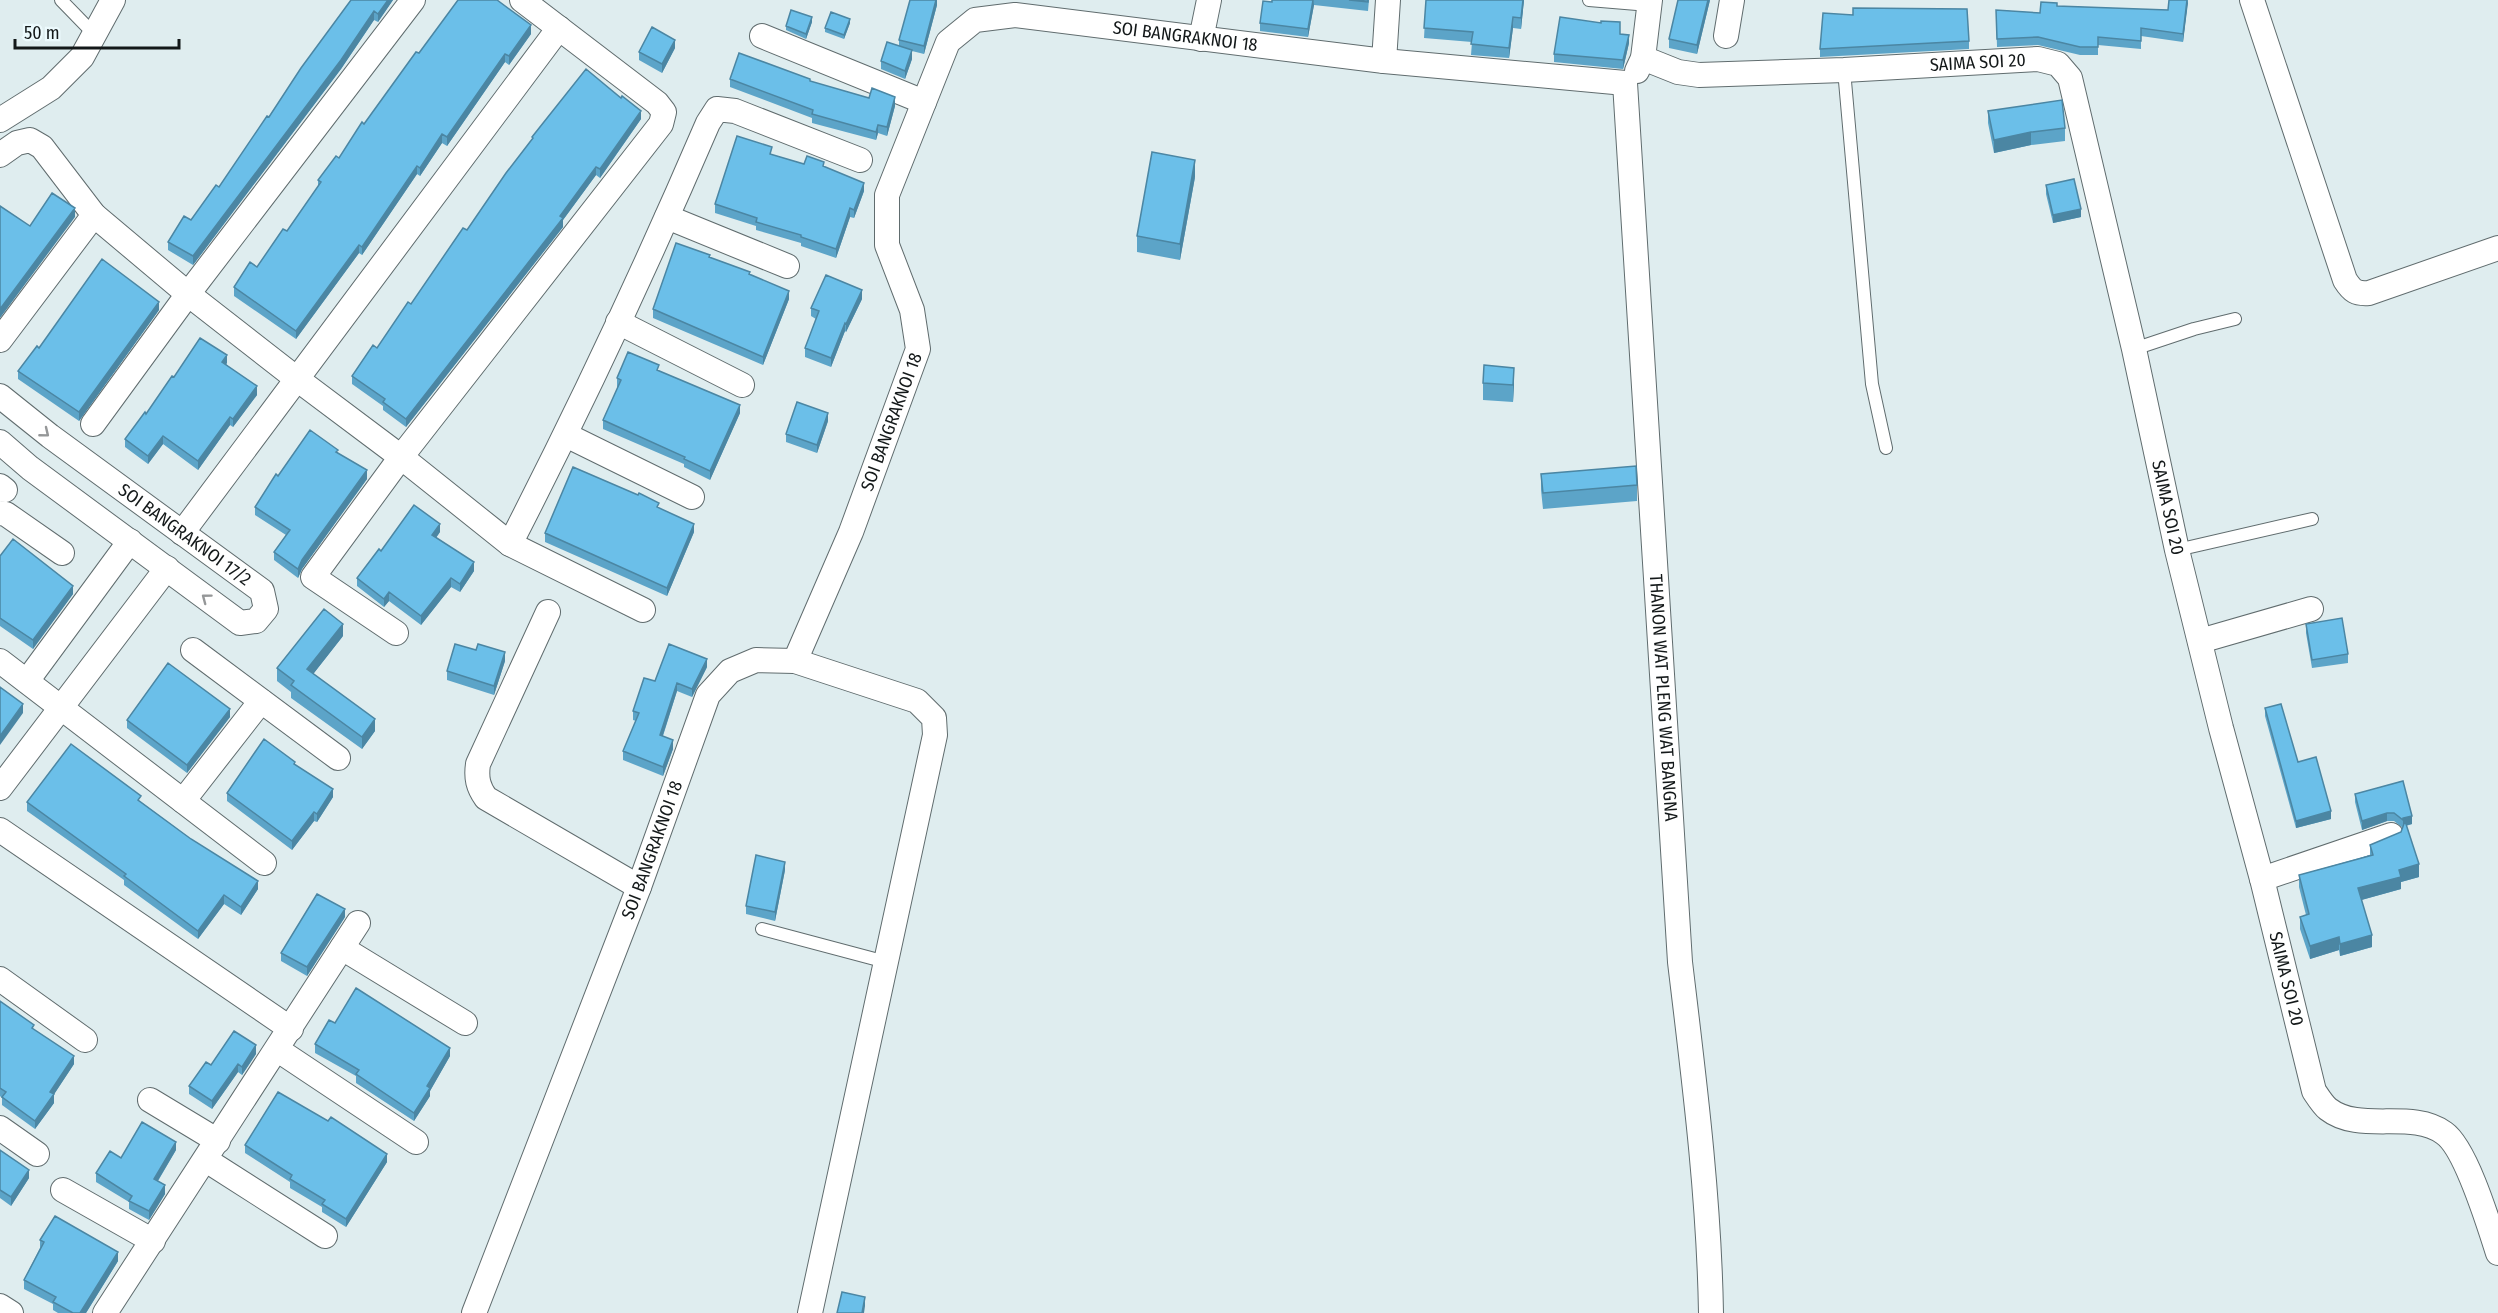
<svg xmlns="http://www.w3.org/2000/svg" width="2498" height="1313" font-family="'Fira Sans Condensed',sans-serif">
<rect width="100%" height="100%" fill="#dfedef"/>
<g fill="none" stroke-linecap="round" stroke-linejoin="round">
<g stroke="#606c6e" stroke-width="14">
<path id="service" d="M 61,0 L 95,35
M 1589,0 L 1649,5
M 1844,70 L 1872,384 L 1886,448
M 2134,349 L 2194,329 L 2235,319
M 2177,550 L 2312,519
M 762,929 L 886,962"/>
</g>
<g stroke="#606c6e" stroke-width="26">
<g id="minor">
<path d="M 2252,0 L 2345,280 C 2352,291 2356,294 2369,293 L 2498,248"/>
<path d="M 762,36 L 924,102"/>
<path d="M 1726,36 L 1732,0"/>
<path d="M 1201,39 L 1209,0"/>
<path id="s1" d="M 1643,58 L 1678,72 L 1699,75 L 1844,70 L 2038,59 L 2058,64 L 2070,78 L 2134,349 L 2177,550 L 2221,728 L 2262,879 L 2314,1091 C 2318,1097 2323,1105 2328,1109 C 2360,1134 2411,1109 2444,1133 C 2466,1148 2489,1225 2498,1253"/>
<path d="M 1384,61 L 1388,0"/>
<path d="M 1637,71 L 1643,58 L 1650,0"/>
<path id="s2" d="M 1625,83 L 1680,962 C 1694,1079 1709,1195 1711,1313"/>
<path d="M 0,120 L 51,88 L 82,57 L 113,0"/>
<path d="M 0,155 L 17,143 L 30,140 L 42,147 L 94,215 L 188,294 L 297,379 L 401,457 L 510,544 L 643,610"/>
<path d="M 667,217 L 787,266"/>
<path d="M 618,322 L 742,385"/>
<path d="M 0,340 L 94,215"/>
<path id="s3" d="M 0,396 L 50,436 L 262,591 L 266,609 L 256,621 L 240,623 L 30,468 L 0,442"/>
<path d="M 93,424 L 188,294 L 413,0"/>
<path d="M 566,435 L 692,497"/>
<path d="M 0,486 L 5,490"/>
<path d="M 0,513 L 6,514 L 62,553"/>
<path d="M 182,533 L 559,28"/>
<path d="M 510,544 C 581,406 647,265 708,123 L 717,109 L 735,111 L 860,160"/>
<path d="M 548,612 L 478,764 C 476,778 478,787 486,798 L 639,887"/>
<path d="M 396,633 L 313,577 L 401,457 L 661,124 L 664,112 L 657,103 L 522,0"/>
<path d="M 2200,641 L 2311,609"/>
<path d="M 193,650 L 338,758"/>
<path d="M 0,661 L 264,863"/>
<path id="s4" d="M 795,661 L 851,532 L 918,349 L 912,310 L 887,245 L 887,195 L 948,42 L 975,20 L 1015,15 L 1384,61 L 1625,83"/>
<path d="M 27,681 L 130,541"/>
<path d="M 0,788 L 167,568"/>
<path d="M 183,801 L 261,701"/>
<path d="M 0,830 L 291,1029"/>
<path d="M 2262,879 L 2391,835"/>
<path d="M 342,948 L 465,1023"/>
<path d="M 0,979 L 85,1040"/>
<path d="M 278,1050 L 416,1142"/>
<path d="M 150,1100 L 218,1141"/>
<path d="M 0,1128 L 37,1154"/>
<path d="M 206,1160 L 325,1236"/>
<path d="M 63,1190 L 153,1241"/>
<path d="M 0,1306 L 11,1313"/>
<path d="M 105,1313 L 358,923"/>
<path id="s5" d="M 474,1313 L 639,887 L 708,695 L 730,671 L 756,660 L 795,661 L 917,701 L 934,718 L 935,735 L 810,1313"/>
</g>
</g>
<use href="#service" stroke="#fff" stroke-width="12"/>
<use href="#minor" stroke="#fff" stroke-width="24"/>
</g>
<path fill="#5ca4c8" d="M 351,0 L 393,0 L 378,22 L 374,20 L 341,69 L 193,265 L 168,250 L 168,242 L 191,220 L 219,187 Z
M 937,0 L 937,5 L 924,54 L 912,51 L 912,59 L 905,79 L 881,69 L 881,61 L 899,46 L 899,40 Z
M 1272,0 L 1369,0 L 1368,11 L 1314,5 L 1308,37 L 1260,31 L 1260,23 L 1272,2 Z
M 1426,0 L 1524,0 L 1521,29 L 1513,28 L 1509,58 L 1471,55 L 1472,42 L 1424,38 Z
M 1710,0 L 1697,54 L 1669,48 L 1669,39 Z
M 2188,0 L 2183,42 L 2141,36 L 2141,49 L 2098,45 L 2098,55 L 2080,55 L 2038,45 L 1997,47 L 1996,10 L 2040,13 L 2057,6 L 2168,10 Z
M 1853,15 L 1969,41 L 1969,49 L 1820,57 L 1820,49 Z
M 812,22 L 806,39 L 786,30 L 786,26 Z
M 850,23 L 844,39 L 825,32 L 825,28 Z
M 531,34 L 509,65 L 505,62 L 447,146 L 442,143 L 420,176 L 417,174 L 362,255 L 359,253 L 296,339 L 234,296 L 234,287 L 257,267 L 287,231 L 318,187 L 318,180 L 339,158 L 364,124 L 419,53 Z
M 1620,34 L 1629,43 L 1623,69 L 1554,62 L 1554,54 Z
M 675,48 L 662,73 L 639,60 L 639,52 Z
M 730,79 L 810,81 L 895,106 L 887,136 L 878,133 L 876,140 L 812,123 L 812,118 L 730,87 Z
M 1988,111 L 2065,128 L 2065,141 L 2031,145 L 1994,153 L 1988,123 Z
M 641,119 L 600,178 L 596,175 L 563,220 L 563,227 L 406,427 L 383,410 L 383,406 L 352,384 L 352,376 L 377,348 L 411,304 L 467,230 L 532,140 L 532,137 Z
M 772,155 L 804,164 L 824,167 L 864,191 L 854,218 L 850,217 L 836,258 L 801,246 L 801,243 L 756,230 L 756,226 L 715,213 L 715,204 Z
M 1195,177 L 1180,260 L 1137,252 L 1137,236 Z
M 2046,185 L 2081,217 L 2053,223 L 2046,194 Z
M 710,258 L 789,299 L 763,365 L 653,318 L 653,309 Z
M 862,299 L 846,332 L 845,331 L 831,367 L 805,357 L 805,348 L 816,319 L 811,316 L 811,308 Z
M 159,310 L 79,421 L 18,379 L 18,371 Z
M 227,363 L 226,364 L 257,395 L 233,427 L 230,425 L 198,470 L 163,444 L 148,464 L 125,447 L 125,439 L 146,414 L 174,377 Z
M 659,371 L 740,413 L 710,480 L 684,467 L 684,464 L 603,429 L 603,420 L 618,387 L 617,387 L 617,378 Z
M 1483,383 L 1514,384 L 1513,402 L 1483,400 Z
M 828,421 L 817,453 L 786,442 L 786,434 Z
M 338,453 L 367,479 L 302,569 L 298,578 L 274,560 L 274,552 L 286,535 L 255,515 L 255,507 L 278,476 Z
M 1541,474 L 1637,485 L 1637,501 L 1543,509 L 1541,490 Z
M 659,508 L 694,532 L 667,596 L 545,542 L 545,533 Z
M 440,532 L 436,538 L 474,571 L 460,592 L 451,587 L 421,625 L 389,601 L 384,607 L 357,586 L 357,578 L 381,551 Z
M 0,556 L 73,594 L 33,649 L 0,626 Z
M 2306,624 L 2348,654 L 2348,663 L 2312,668 L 2306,633 Z
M 343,636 L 313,674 L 375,731 L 362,749 L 291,698 L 291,692 L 277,681 L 277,668 Z
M 505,661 L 494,695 L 447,680 L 447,671 Z
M 707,667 L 692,697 L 677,691 L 663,736 L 673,749 L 663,776 L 623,760 L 623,751 L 636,721 L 633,720 L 633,711 L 655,681 Z
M 2265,708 L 2298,762 L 2331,819 L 2296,828 L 2265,716 Z
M 230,717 L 187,773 L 127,728 L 127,720 Z
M 295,765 L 333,797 L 317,822 L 314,821 L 292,850 L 227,801 L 227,793 Z
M 2403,781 L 2412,824 L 2406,826 L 2419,877 L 2401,882 L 2401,889 L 2361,900 L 2372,947 L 2340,956 L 2339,950 L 2310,959 L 2300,929 L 2300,917 L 2306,915 L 2299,887 L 2299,875 L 2370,855 L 2370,845 L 2401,832 L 2403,828 L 2394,821 L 2387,821 L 2362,830 L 2355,802 L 2355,794 Z
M 27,802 L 141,802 L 258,889 L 241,915 L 224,904 L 198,939 L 124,885 L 124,880 L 27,811 Z
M 785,870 L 775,921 L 746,914 L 746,906 Z
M 345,917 L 307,976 L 281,961 L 281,953 Z
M 0,1001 L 74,1064 L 54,1094 L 54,1103 L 35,1129 L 2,1105 L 2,1098 L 0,1096 Z
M 335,1023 L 450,1056 L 430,1091 L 430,1096 L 414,1121 L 356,1083 L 356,1076 L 315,1053 L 315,1044 Z
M 256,1054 L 242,1075 L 238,1072 L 212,1109 L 189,1094 L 189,1086 L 211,1065 Z
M 245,1145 L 387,1162 L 346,1227 L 322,1212 L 322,1207 L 290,1188 L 290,1182 L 245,1153 Z
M 0,1150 L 29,1178 L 11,1206 L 0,1198 Z
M 176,1150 L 158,1181 L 165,1194 L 149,1220 L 129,1209 L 129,1202 L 96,1182 L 96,1173 L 121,1158 Z
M 40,1240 L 118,1261 L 86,1313 L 58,1313 L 53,1310 L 53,1304 L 24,1289 L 24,1280 L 40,1248 Z"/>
<path fill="#4b86a3" d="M 388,0 L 393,0 L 378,22 L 378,14 Z
M 936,0 L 937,0 L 937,5 L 924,54 L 924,46 Z
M 1313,0 L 1314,5 L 1308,37 L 1308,29 Z
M 1523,0 L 1524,0 L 1521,29 L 1521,18 Z
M 1708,0 L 1710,0 L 1697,54 L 1697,45 Z
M 2187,0 L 2188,3 L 2183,42 L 2183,34 Z
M 374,11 L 374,20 L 341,69 L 193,265 L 193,256 Z
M 812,17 L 812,22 L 806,39 L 806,34 Z
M 1513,17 L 1513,28 L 1509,58 L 1509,48 Z
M 850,19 L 850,23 L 844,39 L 844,35 Z
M 531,25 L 531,34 L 509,65 L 509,56 Z
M 1629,35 L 1629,43 L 1623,69 L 1623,60 Z
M 675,40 L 675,48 L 662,73 L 662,64 Z
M 912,50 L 912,59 L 905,79 L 905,71 Z
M 505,54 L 505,62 L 447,146 L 447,137 Z
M 895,97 L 895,106 L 887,136 L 887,127 Z
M 641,111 L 641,119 L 600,178 L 600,169 Z
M 878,125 L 878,133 L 876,140 L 876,132 Z
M 2031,132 L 2031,145 L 1994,153 L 1994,140 Z
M 442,134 L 442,143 L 420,176 L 420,168 Z
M 1195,160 L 1195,177 L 1180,260 L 1180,244 Z
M 417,166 L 417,174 L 362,255 L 362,247 Z
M 596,167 L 596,175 L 563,220 L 563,227 L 406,427 L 406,419 Z
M 864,183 L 864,191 L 854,218 L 854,210 Z
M 75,208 L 75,217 L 0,318 L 0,309 Z
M 850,208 L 850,217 L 836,258 L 836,249 Z
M 2081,209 L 2081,217 L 2053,223 L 2053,215 Z
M 359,245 L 359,253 L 296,339 L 296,331 Z
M 862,290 L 862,299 L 846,332 L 846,324 Z
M 789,291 L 789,299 L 763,365 L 763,357 Z
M 159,302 L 159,310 L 79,421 L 79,412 Z
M 845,323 L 845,331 L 831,367 L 831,358 Z
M 227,355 L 227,363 L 222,370 L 222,362 Z
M 1514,368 L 1514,384 L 1513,402 L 1513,385 Z
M 257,386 L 257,395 L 233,427 L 233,419 Z
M 740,405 L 740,413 L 710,480 L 710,471 Z
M 828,413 L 828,421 L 817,453 L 817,445 Z
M 230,417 L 230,425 L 198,470 L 198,461 Z
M 163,436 L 163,444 L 148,464 L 148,456 Z
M 367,470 L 367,479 L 302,569 L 298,578 L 298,569 L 302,560 Z
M 440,524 L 440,532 L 432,543 L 432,535 Z
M 694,524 L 694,532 L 667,596 L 667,588 Z
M 474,562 L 474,571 L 460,592 L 460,584 Z
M 451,578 L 451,587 L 421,625 L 421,616 Z
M 73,586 L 73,594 L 33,649 L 33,640 Z
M 389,592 L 389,601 L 384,607 L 384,599 Z
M 343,624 L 343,636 L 307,682 L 307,669 Z
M 505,652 L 505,661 L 494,695 L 494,686 Z
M 707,659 L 707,667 L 692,697 L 692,689 Z
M 677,683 L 677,691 L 660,744 L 660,735 Z
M 23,704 L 23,713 L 0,745 L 0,736 Z
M 230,709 L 230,717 L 187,773 L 187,765 Z
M 375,719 L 375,731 L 362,749 L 362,737 Z
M 673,740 L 673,749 L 663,776 L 663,767 Z
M 333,789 L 333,797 L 317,822 L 317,814 Z
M 2331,811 L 2331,819 L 2296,828 L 2296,821 Z
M 314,812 L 314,821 L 292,850 L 292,841 Z
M 2387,813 L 2387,821 L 2362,830 L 2362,821 Z
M 2412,816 L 2412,824 L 2403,826 L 2403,818 Z
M 785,862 L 785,870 L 775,921 L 775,912 Z
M 2419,864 L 2419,877 L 2401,882 L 2401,889 L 2358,901 L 2358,888 L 2399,870 Z
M 258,881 L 258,889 L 241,915 L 241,907 Z
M 224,895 L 224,904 L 198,939 L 198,931 Z
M 345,909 L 345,917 L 307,976 L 307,967 Z
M 2372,935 L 2372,947 L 2340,956 L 2340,944 Z
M 2339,937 L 2339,950 L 2310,959 L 2310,946 Z
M 256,1045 L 256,1054 L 242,1075 L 242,1067 Z
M 450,1048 L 450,1056 L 430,1091 L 430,1096 L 414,1121 L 414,1113 L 427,1086 Z
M 74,1056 L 74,1064 L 53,1096 L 54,1094 L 54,1103 L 35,1129 L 35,1121 L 50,1092 Z
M 238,1064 L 238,1072 L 212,1109 L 212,1101 Z
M 176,1142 L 176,1150 L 154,1187 L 154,1179 Z
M 387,1154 L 387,1162 L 346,1227 L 346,1219 Z
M 29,1170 L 29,1178 L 11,1206 L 11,1197 Z
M 165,1185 L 165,1194 L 149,1220 L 149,1211 Z
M 118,1252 L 118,1261 L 86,1313 L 80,1313 Z
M 865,1297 L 865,1306 L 864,1313 L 862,1313 Z"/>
<path fill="#6bbfe9" stroke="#4b86a3" stroke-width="1.5" d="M 351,0 L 388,0 L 378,14 L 374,11 L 341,60 L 193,256 L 168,242 L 184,216 L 191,220 L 216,185 L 219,187 L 267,116 L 269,117 L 301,68 Z
M 458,0 L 497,0 L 531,25 L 509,56 L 505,54 L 447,137 L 442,134 L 420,168 L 417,166 L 362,247 L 359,245 L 296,331 L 234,287 L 250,262 L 257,267 L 283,229 L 287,231 L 321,182 L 318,180 L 336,156 L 339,158 L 362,122 L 364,124 L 416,52 L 419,53 Z
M 910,0 L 936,0 L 924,46 L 899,40 Z
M 1272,0 L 1313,0 L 1308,29 L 1260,23 L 1263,1 L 1272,2 Z
M 1349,0 L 1368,0 L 1368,2 Z
M 1426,0 L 1523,0 L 1521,18 L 1513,17 L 1509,48 L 1471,44 L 1473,32 L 1424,28 Z
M 1678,0 L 1708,0 L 1697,45 L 1669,39 Z
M 2169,0 L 2187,0 L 2183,34 L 2141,28 L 2141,41 L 2098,37 L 2098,47 L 2080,47 L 2038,37 L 1997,39 L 1996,10 L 2040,13 L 2041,2 L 2057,3 L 2057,6 L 2168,10 Z
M 1853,8 L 1967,9 L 1969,41 L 1820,49 L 1823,13 L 1853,15 Z
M 791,10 L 812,17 L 806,34 L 786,26 Z
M 831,12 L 850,19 L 844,35 L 825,28 Z
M 1560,17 L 1601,23 L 1601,21 L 1620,22 L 1620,34 L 1629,35 L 1623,60 L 1554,54 Z
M 652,27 L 675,40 L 662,64 L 639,52 Z
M 887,42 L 912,50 L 905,71 L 881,61 Z
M 739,53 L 810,79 L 810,81 L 869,98 L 872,88 L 895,97 L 887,127 L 878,125 L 876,132 L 812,114 L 813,110 L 730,79 Z
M 586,69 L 621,98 L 622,96 L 641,111 L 600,169 L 596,167 L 560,216 L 563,218 L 406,419 L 383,402 L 385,399 L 352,376 L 373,345 L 377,348 L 408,302 L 411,304 L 463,228 L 467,230 L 506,173 L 533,138 L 532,137 Z
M 2062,100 L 2065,128 L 2031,132 L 1994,140 L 1988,111 Z
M 737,136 L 772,147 L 770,154 L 804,164 L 807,156 L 824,162 L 823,166 L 864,183 L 854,210 L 850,208 L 836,249 L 801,237 L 801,235 L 756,222 L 757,218 L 715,204 Z
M 1152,152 L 1195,160 L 1180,244 L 1137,236 Z
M 2074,179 L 2081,209 L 2053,215 L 2046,185 Z
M 52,193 L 75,208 L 0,309 L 0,206 L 30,226 Z
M 676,243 L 710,255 L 709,257 L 750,272 L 749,274 L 789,291 L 763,357 L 653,309 Z
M 102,259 L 159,302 L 79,412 L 18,371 L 37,346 L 39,348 Z
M 826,275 L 862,290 L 846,324 L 845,323 L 831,358 L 805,348 L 819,311 L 811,308 Z
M 200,338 L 227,355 L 222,362 L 257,386 L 233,419 L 230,417 L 198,461 L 163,436 L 148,456 L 125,439 L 145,412 L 146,414 L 172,376 L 174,377 Z
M 628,352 L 659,365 L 657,370 L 740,405 L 710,471 L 684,459 L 685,457 L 603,420 L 621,380 L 617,378 Z
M 1484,365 L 1514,368 L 1513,385 L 1483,383 Z
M 797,402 L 828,413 L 817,445 L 786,434 Z
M 310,430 L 338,450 L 336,452 L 367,470 L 302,560 L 298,569 L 274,552 L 290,530 L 255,507 L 276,474 L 278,476 Z
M 1636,466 L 1637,485 L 1543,493 L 1541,474 Z
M 573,467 L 638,495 L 639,493 L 659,503 L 657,507 L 694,524 L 667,588 L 545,533 Z
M 414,505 L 440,524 L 432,535 L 474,562 L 460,584 L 451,578 L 421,616 L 389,592 L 384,599 L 357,578 L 379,549 L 381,551 Z
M 13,539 L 73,586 L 33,640 L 0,618 L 0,556 Z
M 324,609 L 343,624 L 307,669 L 375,719 L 362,737 L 291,685 L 294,681 L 277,668 Z
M 2342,618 L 2348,654 L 2312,660 L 2306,624 Z
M 455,644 L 476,650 L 478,644 L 505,652 L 494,686 L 447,671 Z
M 669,644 L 707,659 L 692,689 L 677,683 L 660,735 L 673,740 L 663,767 L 623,751 L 639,713 L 633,711 L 644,678 L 655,681 Z
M 168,663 L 230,709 L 187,765 L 127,720 Z
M 0,687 L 23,704 L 0,736 Z
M 2281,704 L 2298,762 L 2316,757 L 2331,811 L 2296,821 L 2265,708 Z
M 264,739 L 295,762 L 294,764 L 333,789 L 317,814 L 314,812 L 292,841 L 227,793 Z
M 71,744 L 141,796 L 138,800 L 191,839 L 258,881 L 241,907 L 224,895 L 198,931 L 124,876 L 126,874 L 27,802 Z
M 2403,781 L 2412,816 L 2403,818 L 2403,820 L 2394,813 L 2387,813 L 2362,821 L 2355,794 Z
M 2405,821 L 2419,864 L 2399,870 L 2401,877 L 2358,888 L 2372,935 L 2340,944 L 2339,937 L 2310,946 L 2300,917 L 2309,914 L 2299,875 L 2373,855 L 2370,845 L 2401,832 Z
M 756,855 L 785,862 L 775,912 L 746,906 Z
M 317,894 L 345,909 L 307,967 L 281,953 Z
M 356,988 L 450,1048 L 427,1086 L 430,1088 L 414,1113 L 356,1074 L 359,1070 L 315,1044 L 329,1020 L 335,1023 Z
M 0,1001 L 34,1025 L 32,1028 L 74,1056 L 50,1092 L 54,1094 L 35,1121 L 2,1097 L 6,1092 L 0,1088 Z
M 234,1031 L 256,1045 L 242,1067 L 238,1064 L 212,1101 L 189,1086 L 206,1062 L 211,1065 Z
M 278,1092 L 328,1121 L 331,1117 L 387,1154 L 346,1219 L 322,1204 L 325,1200 L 290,1179 L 292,1175 L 245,1145 Z
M 142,1122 L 176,1142 L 154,1179 L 165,1185 L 149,1211 L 129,1201 L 132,1196 L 96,1173 L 110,1151 L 121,1158 Z
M 0,1150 L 29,1170 L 11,1197 L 0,1190 Z
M 55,1216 L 118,1252 L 80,1313 L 73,1313 L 53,1302 L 56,1297 L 24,1280 L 44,1242 L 40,1240 Z
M 842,1292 L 865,1297 L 862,1313 L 837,1313 Z"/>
<defs><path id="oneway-chevron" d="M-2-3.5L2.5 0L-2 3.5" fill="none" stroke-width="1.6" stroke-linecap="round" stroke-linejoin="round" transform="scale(1.5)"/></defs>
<g stroke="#959798">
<use href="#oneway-chevron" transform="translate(45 433) rotate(39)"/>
<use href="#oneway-chevron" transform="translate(206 598) rotate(-143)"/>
</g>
<g text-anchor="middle" stroke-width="5" stroke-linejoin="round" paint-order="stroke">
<g font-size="18" fill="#131819" stroke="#ecfafd">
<text dy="6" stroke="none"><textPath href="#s4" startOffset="906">SOI BANGRAKNOI 18</textPath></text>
<text dy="6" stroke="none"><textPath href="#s1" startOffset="338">SAIMA SOI 20</textPath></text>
<text dy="6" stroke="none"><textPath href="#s4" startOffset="258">SOI BANGRAKNOI 18</textPath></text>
<text dy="6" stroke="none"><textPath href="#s1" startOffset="878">SAIMA SOI 20</textPath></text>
<text dy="6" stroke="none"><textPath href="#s3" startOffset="231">SOI BANGRAKNOI 17/2</textPath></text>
<text dy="6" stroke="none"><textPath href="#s2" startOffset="616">THANON WAT PLENG WAT BANGNA</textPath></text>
<text dy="6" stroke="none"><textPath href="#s5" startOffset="496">SOI BANGRAKNOI 18</textPath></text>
<text dy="6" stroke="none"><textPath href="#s1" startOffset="1364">SAIMA SOI 20</textPath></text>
</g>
</g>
<path d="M15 39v9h164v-9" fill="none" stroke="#131819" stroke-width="3"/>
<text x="24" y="39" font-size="18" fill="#131819" stroke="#ecfafd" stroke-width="4.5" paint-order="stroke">50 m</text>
</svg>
